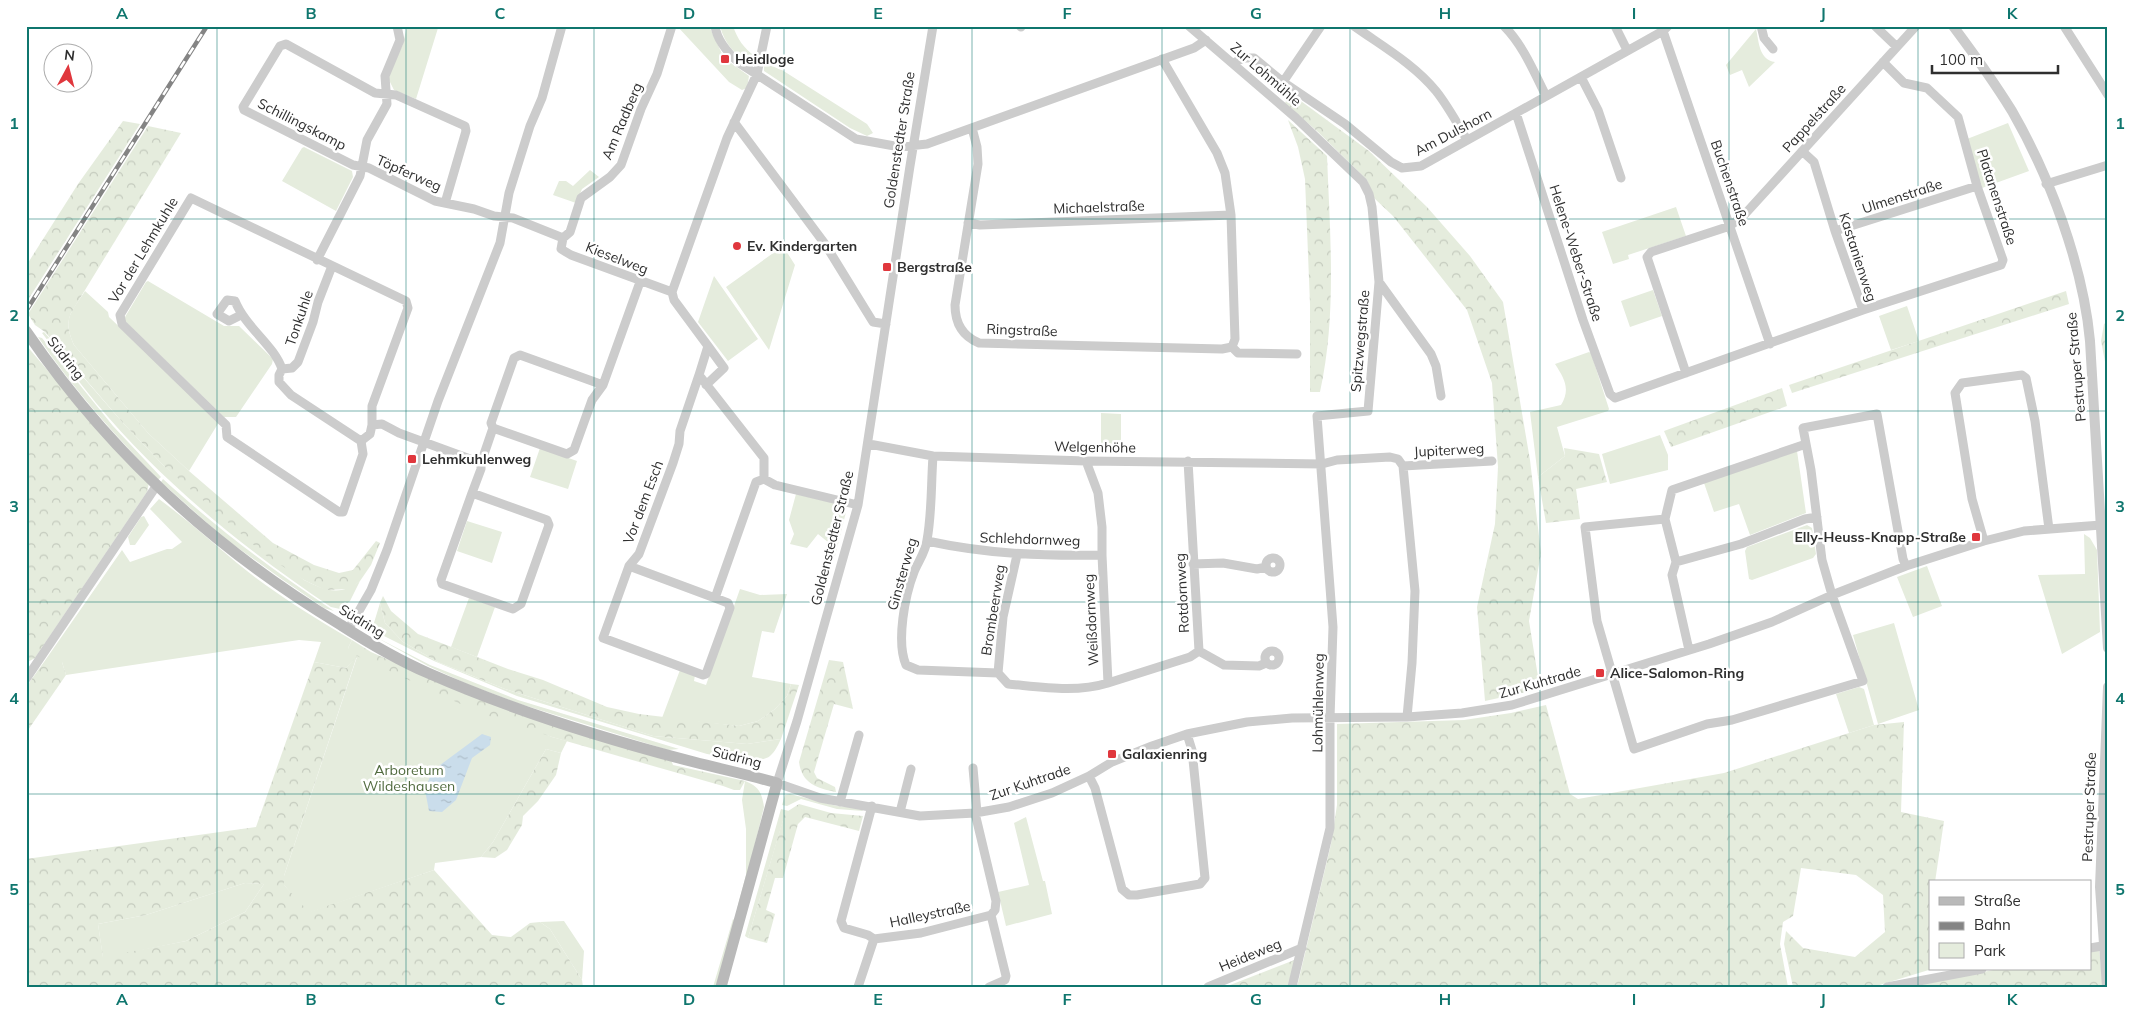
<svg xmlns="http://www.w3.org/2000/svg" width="2134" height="1013" font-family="Mulish,sans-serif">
<defs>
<pattern id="forest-crowns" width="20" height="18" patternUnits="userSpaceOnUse" patternTransform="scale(1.25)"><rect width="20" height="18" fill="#e5ecdd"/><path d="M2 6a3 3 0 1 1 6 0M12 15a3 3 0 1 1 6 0" fill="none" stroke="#c5cbbe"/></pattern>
<pattern id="water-ripples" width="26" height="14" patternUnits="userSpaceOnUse" patternTransform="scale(1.25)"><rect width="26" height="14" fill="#caddeb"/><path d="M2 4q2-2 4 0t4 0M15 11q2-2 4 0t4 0" fill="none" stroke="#aebeca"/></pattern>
</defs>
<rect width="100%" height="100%" fill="#fff"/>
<path fill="#e5ecdd" d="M 407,26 L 438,28 L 416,99 L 394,90 L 389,80 L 389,75 L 403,44 Z
M 677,26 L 709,26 L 724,58 L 749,76 L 747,88 L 742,90 L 729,82 Z
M 720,26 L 733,26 C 737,38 744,49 755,56 L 755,62 L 750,64 C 735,54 725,45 720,26 Z
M 1756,29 C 1759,42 1759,60 1775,62 L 1749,87 L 1742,70 L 1730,75 L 1726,65 Z
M 764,63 L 782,70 L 867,124 L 873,133 L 867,136 L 850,128 L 764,71 Z
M 2008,123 L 2029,171 L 1982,188 L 1967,139 Z
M 304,147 L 352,171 L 353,177 L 336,211 L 282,181 L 302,148 Z
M 590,170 L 599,177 L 582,189 L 576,203 L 553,195 L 559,181 L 566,181 L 573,186 Z
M 1676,207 L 1686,236 L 1628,255 L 1629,259 L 1613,264 L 1602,232 Z
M 783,246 L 795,265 L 769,350 L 726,287 Z
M 714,276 L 758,339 L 728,361 L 698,322 Z
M 148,281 L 224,326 L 239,326 L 273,359 L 272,364 L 236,417 L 224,417 L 125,321 L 125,317 L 146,282 Z
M 1653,290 L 1662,316 L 1630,327 L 1621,301 Z
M 85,291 L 108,312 L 109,317 L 219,422 L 189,471 L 148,433 L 74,345 C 62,318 71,313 85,291 Z
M 1907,306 L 1919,341 L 1891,350 L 1879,316 Z
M 44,332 L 123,423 L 163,465 L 304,580 C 324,590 340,597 360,581 L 350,601 L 340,609 L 331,607 C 244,549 163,483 96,403 C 77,380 60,356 42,333 Z
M 38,337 L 42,338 L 113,426 L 161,477 L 158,480 C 115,435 73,389 38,337 Z
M 1589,352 L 1591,353 L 1609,409 L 1608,411 L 1557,427 L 1565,456 L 1538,477 L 1530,412 L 1561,405 C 1571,389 1564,378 1555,364 Z
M 1101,413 L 1121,414 L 1121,450 L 1101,449 Z
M 1660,435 L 1668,455 L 1668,470 L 1610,484 L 1602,454 Z
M 540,448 L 577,461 L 568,489 L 530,477 Z
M 1797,451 L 1806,513 L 1750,535 L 1739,504 L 1714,512 L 1704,483 Z
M 163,479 C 219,530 271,569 334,611 L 324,608 L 283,580 L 224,538 L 161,482 Z
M 796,494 L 842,505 L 846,512 L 835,556 L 831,554 L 834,547 L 818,534 L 807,548 L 790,544 L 794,534 L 789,520 Z
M 159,499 C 186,519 211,541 237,563 C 272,592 312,616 352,640 L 348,648 L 552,737 L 567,741 L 561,753 L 546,749 L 493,842 L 481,857 L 435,863 L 434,870 L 308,913 L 284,885 L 284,876 L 357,657 L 346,668 L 314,662 L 321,642 L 299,640 L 66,675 L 62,662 L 44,662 L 122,550 L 130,562 L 167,549 L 172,549 L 182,542 L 150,509 Z
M 144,516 L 149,525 L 135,545 L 130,545 L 128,537 L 141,517 Z
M 467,521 L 502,532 L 492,563 L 457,551 Z
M 1807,525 L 1812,528 L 1816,554 L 1813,558 L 1752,580 L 1749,579 L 1745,551 L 1747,547 Z
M 2084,534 L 2090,538 L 2097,550 L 2100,632 L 2062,654 L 2038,575 L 2085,574 Z
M 1927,566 L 1942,606 L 1913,617 L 1897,577 Z
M 740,589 L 760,595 L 787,594 L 774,633 L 762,631 L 752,677 L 791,684 L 787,696 L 775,709 L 758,721 L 739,726 L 662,718 L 680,670 L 695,675 L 694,681 L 706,685 Z
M 469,598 L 495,607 L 477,657 L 451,647 Z
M 380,603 L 385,623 L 403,642 L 438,662 L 505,689 L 653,736 L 747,744 L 781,739 C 778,745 775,752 770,756 C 757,766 723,756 707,754 L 517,696 L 434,661 L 378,633 L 373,629 L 373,626 Z
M 1894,623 L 1919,710 L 1878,724 L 1853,635 Z
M 374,636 L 430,665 L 518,700 L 679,749 L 668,750 L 517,703 L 467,684 L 428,666 Z
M 1859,687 L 1864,689 L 1874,725 L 1849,733 L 1836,694 Z
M 745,781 C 758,786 762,792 764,807 L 740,905 L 737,909 L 746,875 L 746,829 L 742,800 Z
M 790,794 L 837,806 L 861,808 L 863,811 L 837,809 L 801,799 L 787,806 L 782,805 L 785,795 Z
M 781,809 L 789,811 L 785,814 L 748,938 L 745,936 Z
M 1026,817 L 1043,881 L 1045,881 L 1052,914 L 1006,926 L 998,892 L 1029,885 L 1014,823 Z
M 245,883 L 264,884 L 245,912 L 186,941 L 103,958 L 98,924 L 146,915 Z
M 733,919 L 736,922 L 717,987 L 713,987 Z
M 564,921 L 584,951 L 582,980 L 550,929 L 540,922 Z"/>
<path fill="url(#forest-crowns)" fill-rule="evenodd" d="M 1290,93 L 1369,151 L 1427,207 L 1470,256 L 1503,302 L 1530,460 L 1541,553 L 1529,621 L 1540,689 L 1485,701 L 1477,607 L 1495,524 L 1498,467 L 1492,383 L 1467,310 L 1393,216 L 1374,198 L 1367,180 L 1318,132 L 1285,103 Z
M 1288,120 L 1327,156 C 1330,235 1337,314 1320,392 L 1310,392 L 1310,304 L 1305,179 L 1298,147 Z
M 123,121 L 140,124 L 26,303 L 26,266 L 78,184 Z
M 148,126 L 181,133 L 71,313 C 66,325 69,333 74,345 L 148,433 L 189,471 L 273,543 L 314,565 L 339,573 L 353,570 L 376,541 L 380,543 L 371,565 L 360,581 L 350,589 L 325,590 L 304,580 L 265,555 L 163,465 L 123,423 L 45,332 L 35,325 L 28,314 Z
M 2066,291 L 2069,304 L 1792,393 L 1789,385 Z
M 2108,321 L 2108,377 L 2101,341 L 2104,324 Z
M 26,345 L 101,433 L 149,483 L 147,492 L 35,658 L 26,663 Z
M 1782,388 L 1787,406 L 1671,447 L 1664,431 Z
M 1564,448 L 1599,454 L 1607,482 L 1576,489 L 1580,519 L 1546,523 L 1538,477 L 1565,456 Z
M 383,596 L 391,611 L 418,634 L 508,669 L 543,680 L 607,707 L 639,714 L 739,726 L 758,721 L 775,709 L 787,696 L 791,684 L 799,685 L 781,739 L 747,744 L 653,736 L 505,689 L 438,662 L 403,642 L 385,623 L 380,603 Z
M 352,640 L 371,652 L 459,691 L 671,760 L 673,765 L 745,781 L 740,790 L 734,790 L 723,786 L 552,737 L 480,713 L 357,656 L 284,876 L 284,885 L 309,912 L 434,870 L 492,935 L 511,937 L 530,923 L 540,922 L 550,929 L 582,980 L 583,987 L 26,987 L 26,859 L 256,827 L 314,662 L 346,668 L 357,656 L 348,648 ZM 245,883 L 264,884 L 245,912 L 186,941 L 103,957 L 98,924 L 146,915 Z
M 829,660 L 843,662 L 853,709 L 834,704 L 814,772 L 817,778 L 835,787 L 836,792 C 817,788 802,784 799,762 Z
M 44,662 L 62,662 L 66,675 L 26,733 L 26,687 Z
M 1546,705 L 1570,794 L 1578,799 L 1724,773 L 1874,725 L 1904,722 L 1901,812 L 1944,821 L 1935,882 L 1930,882 L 1930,969 L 1932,969 L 1873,987 L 1793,987 L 1784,944 L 1786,931 L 1803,948 L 1855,957 L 1885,932 L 1883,895 L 1856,875 L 1801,868 L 1793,916 L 1783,922 L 1780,944 L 1788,987 L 1297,987 L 1331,844 L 1337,805 L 1337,724 L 1464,720 L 1511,713 Z
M 546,749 L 561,753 L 556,775 L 538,801 L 523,816 L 522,825 L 507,850 L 495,858 L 481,857 L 493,842 Z
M 799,804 L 831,813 L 863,816 L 859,831 L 805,817 L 798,824 L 783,878 L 775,878 L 766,910 L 775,914 L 767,943 L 748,938 L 785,813 Z
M 2099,948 L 2103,987 L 1908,987 L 1998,969 L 2090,969 L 2090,950 Z
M 1297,959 L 1289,987 L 1225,987 Z"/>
<path fill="url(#water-ripples)" d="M 482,734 L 491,737 L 490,745 L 472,758 L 456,800 L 442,812 L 429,811 L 425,790 L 432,771 Z"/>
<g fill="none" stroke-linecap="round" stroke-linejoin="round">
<path stroke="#ccc" stroke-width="9" d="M 715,26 C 717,41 728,53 739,63 L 856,139 L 900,147 L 927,144 L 1194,48 L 1206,40
M 933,26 L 910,166 L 858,505 L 797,721 L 777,783 L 820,798 L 920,816 L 975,813 L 1009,807 L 1052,793 L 1089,776 L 1112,762 L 1152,746 L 1187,734 L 1247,722 L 1292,718 L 1407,717 L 1462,713 L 1512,705 L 1709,644 L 1772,622 L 1832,595 L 1906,566 L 1984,541 L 2024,531 L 2101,525
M 1020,26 L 1021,27
M 1189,26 L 1296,118 L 1363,182 L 1369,194 L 1372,207 L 1379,282 L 1368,411 L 1317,416 L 1333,627 L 1330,718 L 1330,828 L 1292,987
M 1354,26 C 1382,46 1414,64 1436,91 C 1448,106 1457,123 1467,140
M 1504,26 C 1523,45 1534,72 1546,96
M 1615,26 L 1627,50
M 1761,26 L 1764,38 L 1773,49
M 1875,26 L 1897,47
M 2064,26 L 2108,95
M 1663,31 L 1770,344
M 1162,59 L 1217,153 L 1225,173 L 1231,215 L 1235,339 L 1232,347
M 1233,63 L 1244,58 L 1254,58 L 1283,82 L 1345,124 L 1391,162 L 1402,168 L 1421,166 L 1663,31 L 1668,26
M 1581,77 L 1598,110 L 1621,178
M 1283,82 L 1321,26
M 1516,113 L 1583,320 L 1610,394 L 1615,398 L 1863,310 L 1835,231 L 1814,162 L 1802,151
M 734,122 L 825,244 L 873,322 L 886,324
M 972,128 L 977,147 L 978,164 L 955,305 C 955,323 962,336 979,343 L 1222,349 L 1232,347
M 2046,184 L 2108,165
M 191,198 L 406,301 L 408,308 L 372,406 L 372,425 L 370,434 L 361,441 L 363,454 L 343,512 L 339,512 L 227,437 L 226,425 L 122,324 L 120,315 Z
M 445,203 L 466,131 L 465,126 L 396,95 L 375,93 L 286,44 L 280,46 L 243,107 L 244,110 L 353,165 L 369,168 L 435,201 L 474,209 L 494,216 L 513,218 L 563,238 L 561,249 L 571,255 L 672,292
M 968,223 L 980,225 L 1231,215
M 1835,231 L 1977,186
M 563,238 L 570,232 L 581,198 L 610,177 L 621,165 L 641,109 L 657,74 L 672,26
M 317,260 L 360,176 L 367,140 L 387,104 L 385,76 L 400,40 L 397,26
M 1379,282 L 1431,354 L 1436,366 L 1441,396
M 672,292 L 674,300 L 708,346 L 699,375 L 764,458 L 764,479 L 775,485 L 858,505
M 672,292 L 727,138 L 757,74 L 767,26
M 1863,310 L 2001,265 L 2003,260 L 1977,186 L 1958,117 L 1927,88 L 1904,83 L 1883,62
M 241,315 L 229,321 L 217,314 L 227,300 L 235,301 C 246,328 274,345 282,369 L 279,375 L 279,382 L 291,395 L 361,441
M 1232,347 L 1238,353 L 1297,354
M 282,369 L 292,368 L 298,362 L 313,322 L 318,302 L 332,266
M 1686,373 L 1647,257 L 1651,252 L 1730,226 L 1745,214 L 1916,26
M 699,375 L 680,431 L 679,444 L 673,463 L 639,554 L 629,566 L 715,598 L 756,482 L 764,479
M 706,385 L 724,368 L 708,346
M 372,425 L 382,424 L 399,433 L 481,463 L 481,469 L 472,493 L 547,520 L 549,525 L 521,604 L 513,609 L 442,584 L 441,580 L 472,493
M 493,428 L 567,454 L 574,450 L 592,400 L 603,385 L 640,282
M 869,444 L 933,456 L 1086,461 L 1322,464 L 1337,460 L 1390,457 L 1398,459 L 1403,466 L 1492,461
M 933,456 C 931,484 932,513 927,540 C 926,551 918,562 914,572 C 905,595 896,642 906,665 L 918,670 L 998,673
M 1086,461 L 1098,493 L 1102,527 L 1102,555 L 1108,683 L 1190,657 L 1199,651
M 1188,461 L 1199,651 L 1224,665 L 1259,666 L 1266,663
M 481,463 L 493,428 L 491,423 L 514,358 L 520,355 L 603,385
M 1403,466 L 1415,591 L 1412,663 L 1407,717
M 1665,519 L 1672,490 L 1806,444
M 927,541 C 987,554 1041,556 1102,555
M 1984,541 L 1972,499 L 1955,393 L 1962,383 L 2022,375 L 2026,378 L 2035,421 L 2049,529
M 1017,555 L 1003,617 L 998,673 L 1008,684 C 1041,687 1076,693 1108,683
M1266 565a7 7 0 1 1 14 0a7 7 0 1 1-14 0Z
M 1676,562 L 1741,544 L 1805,519 L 1817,517
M 1193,564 L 1223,563 L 1257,569 L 1266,567
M 629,566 L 603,638 L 703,675 L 706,674 L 730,608 L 728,603 L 715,598
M 348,630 L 371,590 L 387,550 L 438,401 L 500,243 L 509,193 L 530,126 L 542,98 L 562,26
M 1689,650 L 1672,575 L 1676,562 L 1665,519 L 1585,527 L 1597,621 L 1634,749 L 1707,724 L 1732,720 L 1863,681 L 1832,595 L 1822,560 L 1811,470 L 1803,428 L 1877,414 L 1903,559 L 1906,566
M1265 658a7 7 0 1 1 14 0a7 7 0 1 1-14 0Z
M 26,679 L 157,485
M 973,768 L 977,813
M 1089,776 L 1095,788 L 1122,889 L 1129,895 L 1137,895 L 1200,884 L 1205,878 L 1192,750 L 1187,734
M 840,802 L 859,735
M 900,812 L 911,769
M 975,813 L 996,901 L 995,910 L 991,915 L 1006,976 L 1005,980 L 989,987
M 874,939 L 921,933 L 991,915
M 2090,948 L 2108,945
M 858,987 L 874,939 L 868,935 L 844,928 L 841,921 L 872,806
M 1208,987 L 1302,948
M 1887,987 L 1982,969"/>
<path stroke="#ccc" stroke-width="10" d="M 1953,26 C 1974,54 1994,82 2012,111 C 2050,177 2083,265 2090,341 L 2108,648
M 2107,987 L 2100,887 L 2108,687"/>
<path stroke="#b9b9b9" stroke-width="11" d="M 26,331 C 108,451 216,550 341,625 C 369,643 398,660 428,673 C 512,710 605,739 694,762 C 721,769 749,775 777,783 L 721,987"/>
<g stroke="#848484" stroke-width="4.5">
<path id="rail" d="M 26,311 L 207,26"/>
</g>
<use href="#rail" stroke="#fff" stroke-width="2.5" stroke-dasharray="8" stroke-linecap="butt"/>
</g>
<path fill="none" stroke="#0f766e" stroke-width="1" stroke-opacity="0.55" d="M 217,26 L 217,987M 406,26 L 406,987M 594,26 L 594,987M 784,26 L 784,987M 972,26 L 972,987M 1162,26 L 1162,987M 1350,26 L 1350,987M 1540,26 L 1540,987M 1729,26 L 1729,987M 1918,26 L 1918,987M 26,219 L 2108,219M 26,411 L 2108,411M 26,602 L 2108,602M 26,794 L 2108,794"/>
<g fill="#e0373d" stroke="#fff" stroke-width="2">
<rect x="720" y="54" width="10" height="10" rx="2.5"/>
<circle cx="737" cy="246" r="5"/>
<rect x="882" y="262" width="10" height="10" rx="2.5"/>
<rect x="407" y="454" width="10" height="10" rx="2.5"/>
<rect x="1971" y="532" width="10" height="10" rx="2.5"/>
<rect x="1595" y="668" width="10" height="10" rx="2.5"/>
<rect x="1107" y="749" width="10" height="10" rx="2.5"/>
</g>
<g text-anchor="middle" stroke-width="5" stroke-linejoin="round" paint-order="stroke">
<g font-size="14" font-weight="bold" fill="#2f2f2f" stroke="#fff" text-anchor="start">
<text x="735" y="64">Heidloge</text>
<text x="747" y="251">Ev. Kindergarten</text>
<text x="897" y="272">Bergstraße</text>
<text x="422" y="464">Lehmkuhlenweg</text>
<text x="1966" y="542" text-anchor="end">Elly-Heuss-Knapp-Straße</text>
<text x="1610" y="678">Alice-Salomon-Ring</text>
<text x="1122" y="759">Galaxienring</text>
</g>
<g font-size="14" fill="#2f2f2f" stroke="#fff">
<text transform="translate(1266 74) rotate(41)" y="5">Zur Lohmühle</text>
<text transform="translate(1814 118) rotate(-48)" y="5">Pappelstraße</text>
<text transform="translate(622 121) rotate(-67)" y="5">Am Radberg</text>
<text transform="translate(302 124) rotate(27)" y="5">Schillingskamp</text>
<text transform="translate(1453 132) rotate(-28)" y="5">Am Dulshorn</text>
<text transform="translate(899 140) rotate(-81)" y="5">Goldenstedter Straße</text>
<text transform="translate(409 173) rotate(24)" y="5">Töpferweg</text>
<text transform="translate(1730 183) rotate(71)" y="5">Buchenstraße</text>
<text transform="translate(1902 196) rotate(-18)" y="5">Ulmenstraße</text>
<text transform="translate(1997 197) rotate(72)" y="5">Platanenstraße</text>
<text transform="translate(1099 207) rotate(-2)" y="5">Michaelstraße</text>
<text transform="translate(143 250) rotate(-59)" y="5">Vor der Lehmkuhle</text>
<text transform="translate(1576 253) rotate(72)" y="5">Helene-Weber-Straße</text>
<text transform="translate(1858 257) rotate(72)" y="5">Kastanienweg</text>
<text transform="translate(617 258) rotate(21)" y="5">Kieselweg</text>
<text transform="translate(299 318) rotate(-71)" y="5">Tonkuhle</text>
<text transform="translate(1022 330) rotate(2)" y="5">Ringstraße</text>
<text transform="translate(1360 341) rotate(-85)" y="5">Spitzwegstraße</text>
<text transform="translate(66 358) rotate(52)" y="5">Südring</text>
<text transform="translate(2076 367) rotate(-95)" y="5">Pestruper Straße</text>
<text transform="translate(1095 447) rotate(1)" y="5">Welgenhöhe</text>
<text transform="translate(1449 450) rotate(-3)" y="5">Jupiterweg</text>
<text transform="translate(643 502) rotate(-69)" y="5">Vor dem Esch</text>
<text transform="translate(832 538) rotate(-76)" y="5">Goldenstedter Straße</text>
<text transform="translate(1030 539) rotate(2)" y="5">Schlehdornweg</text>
<text transform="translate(902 574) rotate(-74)" y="5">Ginsterweg</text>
<text transform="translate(1182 593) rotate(-93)" y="5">Rotdornweg</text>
<text transform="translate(993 610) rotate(-81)" y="5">Brombeerweg</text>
<text transform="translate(1091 620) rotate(-93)" y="5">Weißdornweg</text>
<text transform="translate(362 621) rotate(31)" y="5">Südring</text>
<text transform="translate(1540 682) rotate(-16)" y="5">Zur Kuhtrade</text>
<text transform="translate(1318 703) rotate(-89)" y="5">Lohmühlenweg</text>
<text transform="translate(737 757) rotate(14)" y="5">Südring</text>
<text transform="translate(1030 782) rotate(-19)" y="5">Zur Kuhtrade</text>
<text transform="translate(2089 807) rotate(-88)" y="5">Pestruper Straße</text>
<text transform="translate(930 914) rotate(-12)" y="5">Halleystraße</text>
<text transform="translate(1250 955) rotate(-22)" y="5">Heideweg</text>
</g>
<g font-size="14" fill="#506a3e" stroke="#fff">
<text x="409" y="775">Arboretum<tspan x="409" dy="16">Wildeshausen</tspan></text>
</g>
</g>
<rect width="2134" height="1013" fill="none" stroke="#ffffff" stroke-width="55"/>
<rect x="1929" y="880" width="162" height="90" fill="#ffffff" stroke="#acacac"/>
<rect x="1939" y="897" width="25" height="8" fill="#b9b9b9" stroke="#acacac"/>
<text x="1974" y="906" font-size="15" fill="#2f2f2f">Straße</text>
<rect x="1939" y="922" width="25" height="8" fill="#848484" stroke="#acacac"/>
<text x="1974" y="930" font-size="15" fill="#2f2f2f">Bahn</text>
<rect x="1939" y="943" width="25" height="15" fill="#e5ecdd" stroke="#acacac"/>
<text x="1974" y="956" font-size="15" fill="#2f2f2f">Park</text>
<g transform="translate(68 68) rotate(7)"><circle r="24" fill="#ffffff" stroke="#acacac"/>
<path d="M0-4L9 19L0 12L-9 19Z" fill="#e0373d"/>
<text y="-8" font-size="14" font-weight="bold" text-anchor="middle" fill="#2f2f2f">N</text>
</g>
<path d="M1932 65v8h126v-8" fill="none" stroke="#2f2f2f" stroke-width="2.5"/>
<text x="1939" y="65" font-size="15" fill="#2f2f2f" stroke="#ffffff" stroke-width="4" paint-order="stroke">100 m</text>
<rect x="28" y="28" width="2078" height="958" fill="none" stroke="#0f766e" stroke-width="2"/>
<g font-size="16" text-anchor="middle" font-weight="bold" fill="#0f766e">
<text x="122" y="19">A</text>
<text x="311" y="19">B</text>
<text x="500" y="19">C</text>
<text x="689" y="19">D</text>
<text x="878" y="19">E</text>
<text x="1067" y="19">F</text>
<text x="1256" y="19">G</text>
<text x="1445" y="19">H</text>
<text x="1634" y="19">I</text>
<text x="1823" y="19">J</text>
<text x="2012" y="19">K</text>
<text x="14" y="129">1</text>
<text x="2120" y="129">1</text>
<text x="14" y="321">2</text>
<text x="2120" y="321">2</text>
<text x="14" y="512">3</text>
<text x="2120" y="512">3</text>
<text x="14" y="704">4</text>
<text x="2120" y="704">4</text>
<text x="14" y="895">5</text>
<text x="2120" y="895">5</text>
<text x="122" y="1005">A</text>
<text x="311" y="1005">B</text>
<text x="500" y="1005">C</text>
<text x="689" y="1005">D</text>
<text x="878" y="1005">E</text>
<text x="1067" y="1005">F</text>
<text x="1256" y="1005">G</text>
<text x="1445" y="1005">H</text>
<text x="1634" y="1005">I</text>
<text x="1823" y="1005">J</text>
<text x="2012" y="1005">K</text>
</g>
</svg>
